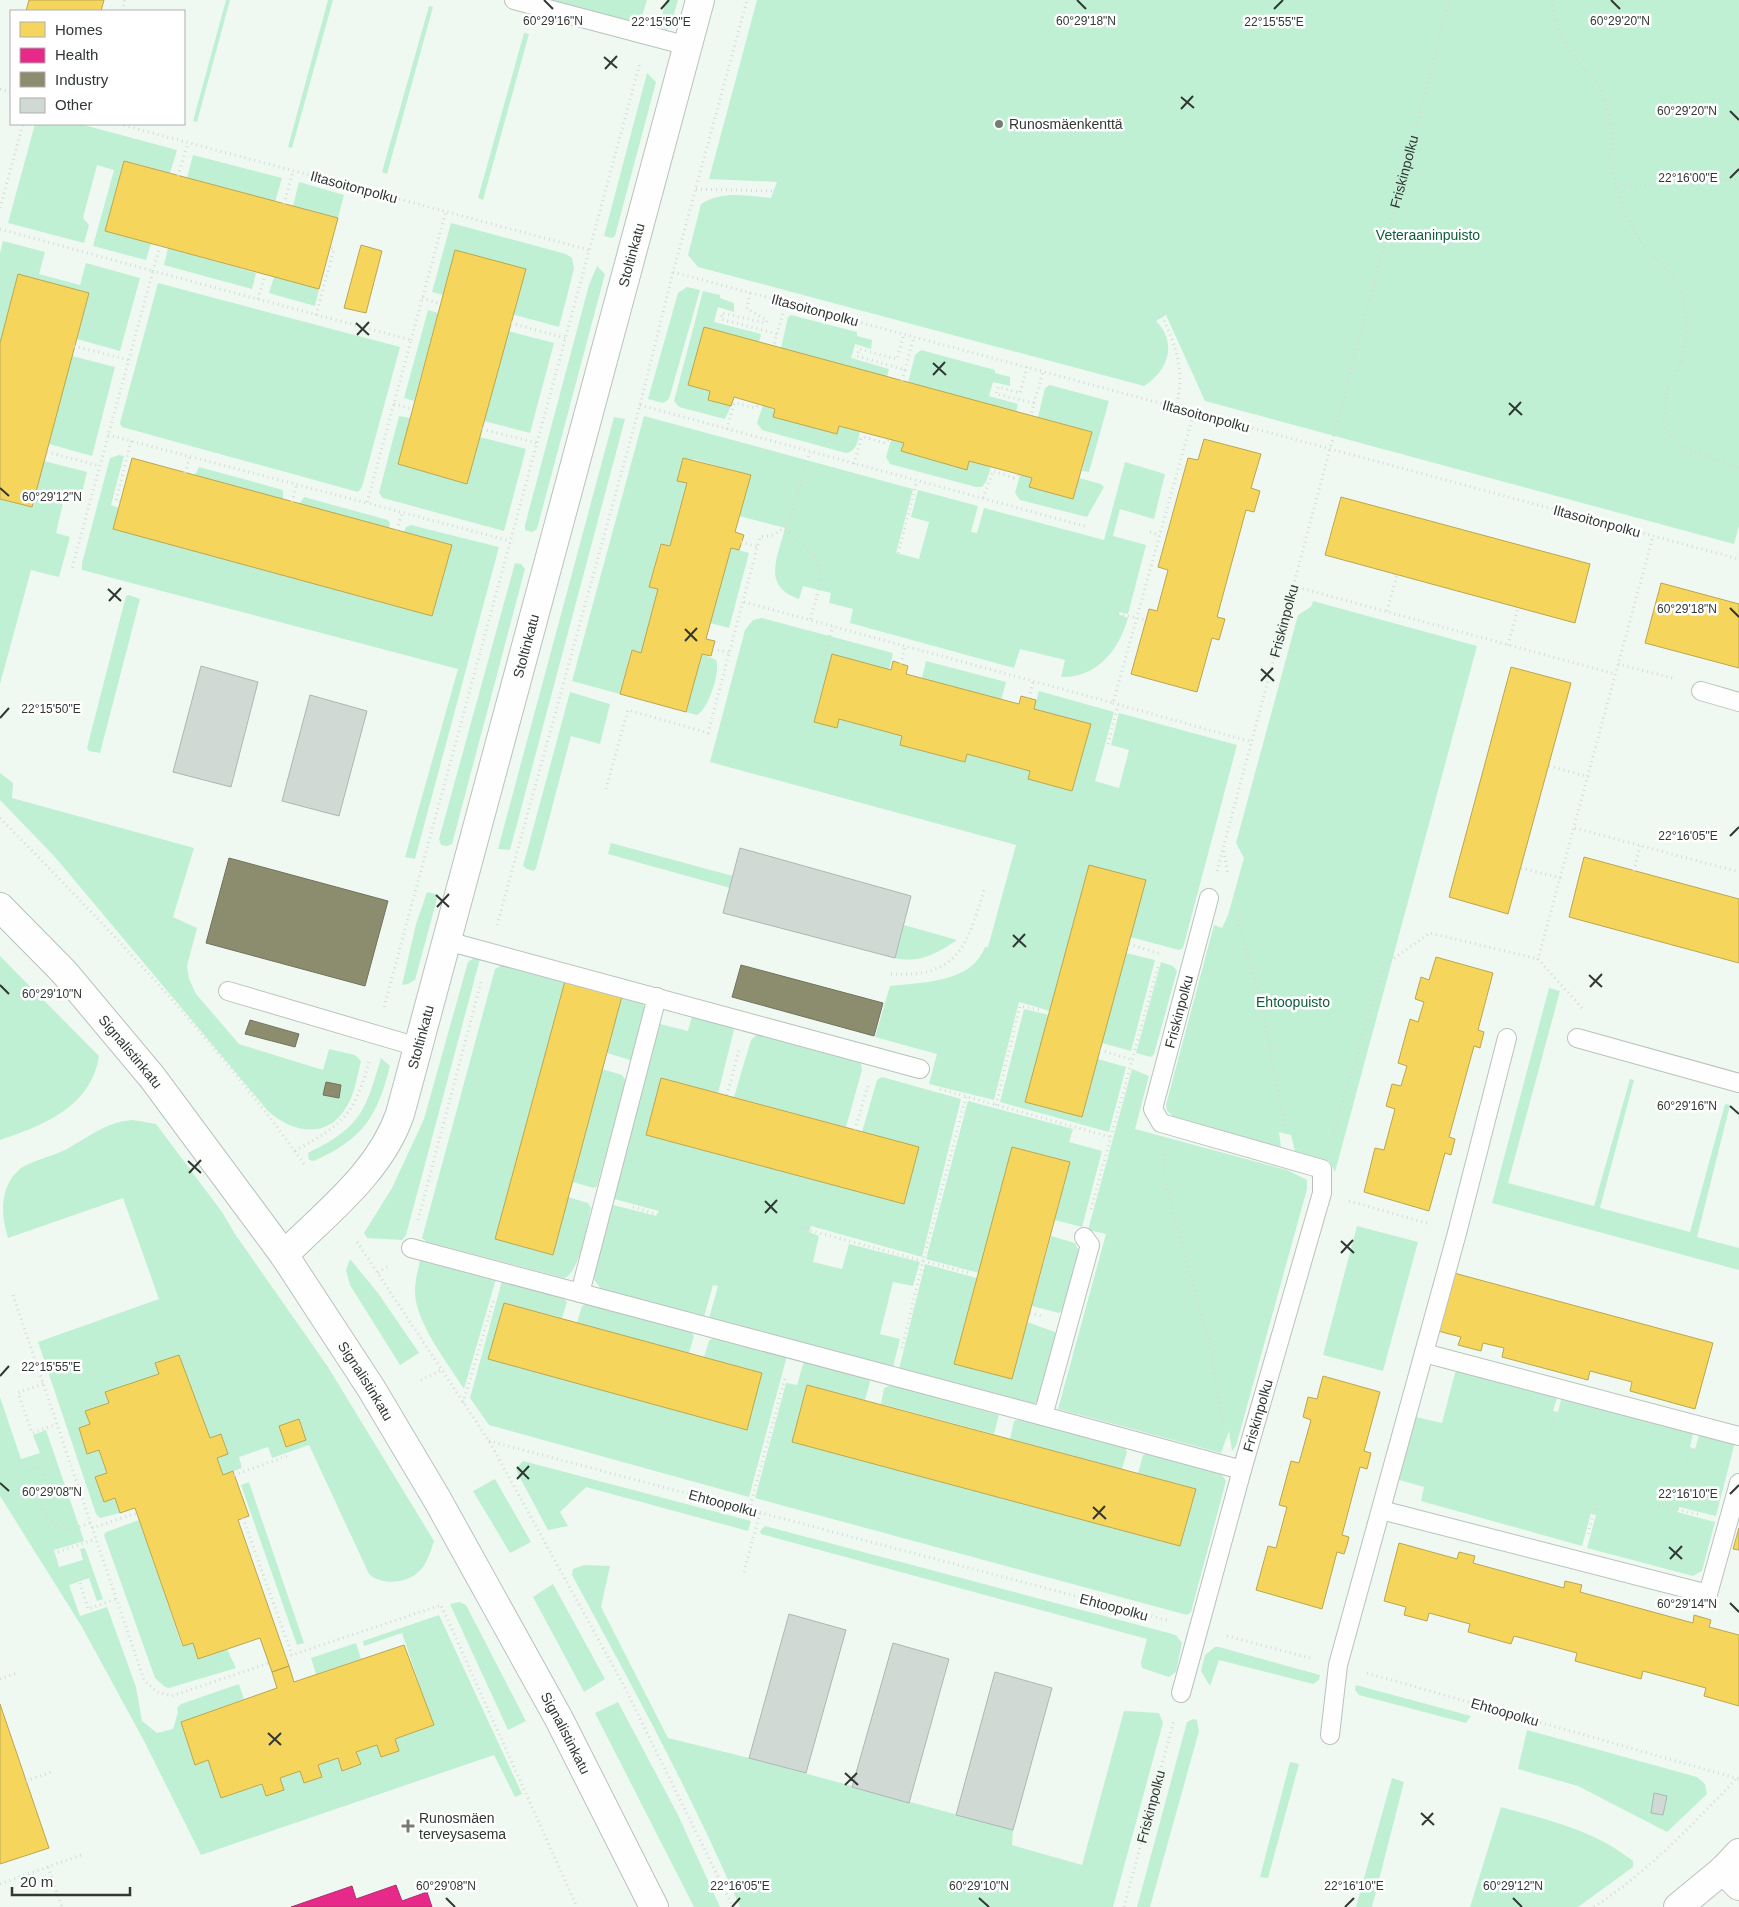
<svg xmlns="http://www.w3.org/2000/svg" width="1739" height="1907" font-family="Helvetica,sans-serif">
<rect width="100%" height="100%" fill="#eff9f2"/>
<path fill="#bff0d3" d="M 226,0 L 230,0 L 197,122 L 193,121 Z
M 328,0 L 333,0 L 292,148 L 288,147 Z
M 545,0 L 647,0 L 639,26 Z
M 666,0 L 678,0 L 670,28 L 666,30 L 660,24 Z
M 757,0 L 1739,0 L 1739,526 L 1734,544 L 1205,401 L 1166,315 L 1156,321 C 1178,343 1168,371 1144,386 L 698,267 L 688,255 L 701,204 C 723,190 747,196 771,198 L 777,182 L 709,179 Z
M 429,6 L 433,7 L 387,174 L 382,172 Z
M 524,33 L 529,34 L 483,200 L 478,198 Z
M 647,73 L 656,82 L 615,236 L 612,238 L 604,236 Z
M 35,124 L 80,124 L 177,150 L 170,173 L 124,161 L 105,231 L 151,244 L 146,260 L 93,246 L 114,170 L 97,165 L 83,218 L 89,225 L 84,243 L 8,223 Z
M 193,155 L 282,178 L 275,202 L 187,178 Z
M 299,182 L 344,195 L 338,218 L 293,206 Z
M 451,223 L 566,254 L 572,258 L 574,269 L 559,327 L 432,292 Z
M 3,241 L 45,252 L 39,274 L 80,285 L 86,263 L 140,278 L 120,351 L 77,339 L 89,293 L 18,274 L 0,343 L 0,253 Z
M 168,248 L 256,273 L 252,289 L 164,265 Z
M 597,266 L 605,274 L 537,529 L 532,532 L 525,530 L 525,525 L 589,285 Z
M 274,277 L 319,289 L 315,306 L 269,293 Z
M 158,283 L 400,347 L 362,487 L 358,492 L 122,427 L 120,423 Z
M 687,287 L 700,290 L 669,399 L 663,403 L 648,399 L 678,293 Z
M 703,291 L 720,295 L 720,298 L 734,303 L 734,312 L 718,307 L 714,322 L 761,334 L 759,342 L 689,385 L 710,391 L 709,400 L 731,406 L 725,419 L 679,407 L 674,401 Z
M 428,310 L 438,313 L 414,401 L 404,398 Z
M 791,315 L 857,332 L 857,336 L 872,340 L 871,349 L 855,344 L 851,358 L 889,369 L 887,377 L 781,348 L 788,317 Z
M 508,331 L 554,343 L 530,433 L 484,421 Z
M 921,350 L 995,370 L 995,373 L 1010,377 L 1010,386 L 993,382 L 989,396 L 1018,404 L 1016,412 L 908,383 L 915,355 Z
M 72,356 L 115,367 L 92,456 L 49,444 Z
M 1050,385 L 1109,401 L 1089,472 L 1082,471 L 1092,432 L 1038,417 L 1045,388 Z
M 763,405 L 818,429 L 837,434 L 839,426 L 860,431 C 858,441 857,451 846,453 L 762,430 L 757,423 Z
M 399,416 L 410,418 L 398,464 L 467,484 L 480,437 L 526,449 L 504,531 L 383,498 L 379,493 Z
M 644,416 L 913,489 L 896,553 L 919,559 L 929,522 L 911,517 L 918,490 L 978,506 L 971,532 L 977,533 L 984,508 L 1104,540 L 1125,462 L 1165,474 L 1154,519 L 1120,509 L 1113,536 L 1146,545 L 1128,614 L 1119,612 L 1118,614 L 1128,618 C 1119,650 1097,678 1061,677 L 1065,660 L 1020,649 L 1014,668 L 850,623 L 853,609 L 829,603 L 831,593 L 803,586 L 799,599 C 761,586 778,557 785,528 L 739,516 L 750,475 L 693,459 L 677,480 L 687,483 L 670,546 L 660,544 L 649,587 L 658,589 L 641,653 L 631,650 L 620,694 L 572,681 Z
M 614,417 L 625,419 L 510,850 L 498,849 Z
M 891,440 L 904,443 L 902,451 L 967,469 L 969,461 L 991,467 L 986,482 L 982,487 L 976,487 L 890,464 L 886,457 Z
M 119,455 L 124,456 L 111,505 L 119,508 L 113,529 L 432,616 L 452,545 L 404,532 L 406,527 L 411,525 L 499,547 L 415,859 L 405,857 L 458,669 L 82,570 L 82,563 L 110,458 Z
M 44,461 L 87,472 L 82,493 L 66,490 L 56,533 L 70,537 L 59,577 L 31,570 L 0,684 L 0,499 L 32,507 Z
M 199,467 L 283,490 L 283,500 L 195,475 Z
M 1020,475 L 1032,478 L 1029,486 L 1076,490 L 1079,478 L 1101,484 L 1104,487 L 1087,517 L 1020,500 L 1015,493 Z
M 304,497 L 388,520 L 390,523 L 389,528 L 299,504 Z
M 731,548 L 749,553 L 729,628 L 710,623 Z
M 515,563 L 521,564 L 525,569 L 452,844 L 447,846 L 441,845 L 439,839 Z
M 129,595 L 140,599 L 100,753 L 89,751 L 87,748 L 126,596 Z
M 1313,601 L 1477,646 L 1335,1172 L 1329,1161 L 1295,1151 L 1291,1135 L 1279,1132 L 1281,1147 L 1176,1119 L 1167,1111 L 1166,1105 L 1214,925 L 1222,928 L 1228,915 L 1244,858 L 1236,843 L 1298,615 L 1311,607 Z
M 762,618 L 893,653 L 889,670 L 832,654 L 816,713 L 902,736 L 900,745 L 965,762 L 967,754 L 1030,771 L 1028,779 L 1072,791 L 1091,724 L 1034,709 L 1039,691 L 1114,712 L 1095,781 L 1119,788 L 1129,750 L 1111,745 L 1119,713 L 1237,745 L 1183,948 L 1179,950 L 1130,937 L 1146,880 L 1089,865 L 1050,1011 L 1019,1002 L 994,1100 L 929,1084 L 937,1054 L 875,1037 L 890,986 C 923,982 972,983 985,947 L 988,947 L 1016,845 L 710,762 L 745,630 L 753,620 Z
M 702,654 L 716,660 C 721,671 708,710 697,715 L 686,712 Z
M 926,661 L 1006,682 L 1001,700 L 922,678 Z
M 570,692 L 610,704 L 600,744 L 571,736 L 536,868 L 534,871 L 527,869 L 523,866 Z
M 0,773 L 13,783 L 12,798 L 194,848 L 173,917 L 197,928 L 187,966 L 189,979 L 196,994 L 239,1044 L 323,1070 L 329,1049 L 355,1055 L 361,1061 C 357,1076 355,1093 347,1106 C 328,1140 292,1133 268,1111 L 55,857 L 0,800 Z
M 611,843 L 733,876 L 730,888 L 608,854 Z
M 427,892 L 436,894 L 437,899 L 415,980 L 408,984 L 402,985 L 416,924 Z
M 904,925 L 957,940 C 938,953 919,964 895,958 Z
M 1126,953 L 1155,960 L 1131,1051 L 1102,1043 Z
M 0,956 L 99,1056 C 91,1107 44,1125 0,1140 Z
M 474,958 L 480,959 L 406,1235 L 402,1240 L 367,1238 L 364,1233 L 392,1188 L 424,1119 L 468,962 Z
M 1161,962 L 1173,966 L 1177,971 L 1154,1054 L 1151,1057 L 1136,1053 Z
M 502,965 L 565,981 L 495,1239 L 553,1255 L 568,1197 L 588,1203 L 591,1208 C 587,1224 580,1273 564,1278 L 427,1242 L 422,1238 L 495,969 Z
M 1549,988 L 1560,991 L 1508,1183 L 1594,1206 L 1630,1079 L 1634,1080 L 1600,1208 L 1690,1232 L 1725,1104 L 1730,1105 L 1697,1237 L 1739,1248 L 1739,1270 L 1492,1203 Z
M 622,996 L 642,1003 L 646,1010 L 633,1058 L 630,1060 L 607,1053 Z
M 1024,1009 L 1049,1015 L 1098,1059 L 1126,1067 L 1109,1132 L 1000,1102 Z
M 692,1016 L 727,1025 L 734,1030 L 718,1093 L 661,1078 L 646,1135 L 904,1204 L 919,1147 L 862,1132 L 877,1080 L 882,1077 L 961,1099 L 922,1257 L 811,1226 L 809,1232 L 819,1236 L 813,1262 L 842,1269 L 849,1244 L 920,1262 L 913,1286 L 893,1282 L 880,1334 L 900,1339 L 893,1367 L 709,1318 L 718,1286 L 713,1285 L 704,1317 L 601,1289 L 595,1281 L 593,1274 L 613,1205 L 657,1216 L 659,1211 L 614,1199 L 660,1024 L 688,1031 Z
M 758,1034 L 856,1060 L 861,1064 L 862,1070 L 846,1127 L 734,1097 L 751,1040 Z
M 381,1058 L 390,1066 C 377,1117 363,1139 314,1161 L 309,1160 L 308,1153 C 361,1127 365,1112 381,1058 Z
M 602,1069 L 622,1075 L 626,1081 L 597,1186 L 594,1188 L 573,1182 Z
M 1132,1069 L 1149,1076 L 1135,1129 L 1287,1170 L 1307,1180 L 1307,1189 L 1236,1446 L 1232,1451 L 1229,1431 L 1221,1453 L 1058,1409 L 1106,1234 L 1088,1230 Z
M 968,1101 L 1073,1129 L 1069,1142 L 1102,1151 L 1082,1227 L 1055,1220 L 1070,1162 L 1013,1147 L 979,1273 L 926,1259 Z
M 133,1120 L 156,1124 L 222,1212 L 235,1234 L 328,1367 L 434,1541 C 431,1550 428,1560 423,1567 C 412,1583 383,1587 369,1574 L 309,1445 L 272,1458 L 268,1447 L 239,1457 L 242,1468 L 223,1475 L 217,1458 L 228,1454 L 222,1435 L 210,1438 L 179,1355 L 155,1363 L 159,1374 L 106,1393 L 109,1403 L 85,1411 L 90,1424 L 79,1428 L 87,1453 L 99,1450 L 107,1473 L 96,1477 L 104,1502 L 115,1498 L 120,1513 L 100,1518 L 96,1514 L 38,1342 L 159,1299 L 123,1198 L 8,1238 C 0,1213 0,1185 21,1168 C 32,1161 53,1156 67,1149 C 90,1136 106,1122 133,1120 Z
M 1357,1226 L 1418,1242 L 1383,1371 L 1323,1355 Z
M 1051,1236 L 1075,1243 L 1079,1251 L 1064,1309 L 1059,1313 L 1032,1306 Z
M 350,1259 L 378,1293 L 419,1353 L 400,1365 L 350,1285 L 346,1270 Z
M 420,1260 L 496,1279 L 464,1389 C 447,1362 415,1322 415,1291 C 415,1280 418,1270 420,1260 Z
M 925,1264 L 977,1278 L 955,1364 L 1012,1379 L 1027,1322 L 1055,1332 L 1056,1337 L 1040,1399 L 1035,1403 L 1029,1404 L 899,1369 Z
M 502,1281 L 563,1298 L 567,1302 L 562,1318 L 504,1303 L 489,1359 L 746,1430 L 762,1373 L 704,1357 L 709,1341 L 714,1337 L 787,1356 L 749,1497 L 489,1425 L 470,1398 Z
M 586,1304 L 691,1332 L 694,1336 L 689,1353 L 577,1323 L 582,1306 Z
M 804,1361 L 868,1379 L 870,1382 L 865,1400 L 807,1385 L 792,1442 L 1180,1546 L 1195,1489 L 1138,1473 L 1143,1455 L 1148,1453 L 1221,1473 L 1226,1481 L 1191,1612 L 1187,1615 L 755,1498 L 786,1383 L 797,1385 Z
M 1460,1369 L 1558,1395 L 1553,1411 L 1558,1412 L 1562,1396 L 1692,1430 L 1693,1434 L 1690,1447 L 1695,1449 L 1700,1432 L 1735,1442 L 1716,1516 L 1679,1507 L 1677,1512 L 1715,1522 L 1702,1571 L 1693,1576 L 1587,1548 L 1596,1515 L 1591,1513 L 1582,1546 L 1421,1501 L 1424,1487 L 1399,1480 L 1416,1417 L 1442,1423 L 1455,1373 Z
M 891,1385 L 999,1415 L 994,1434 L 881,1404 L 884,1388 Z
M 0,1397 L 21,1459 L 40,1453 L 33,1435 L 46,1430 L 84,1541 L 54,1550 L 59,1567 L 83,1560 L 80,1549 L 85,1548 L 103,1599 L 97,1601 L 89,1578 L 69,1585 L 80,1616 L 107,1607 L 136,1687 L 142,1721 L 157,1733 L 173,1729 L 178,1712 L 177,1708 L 181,1704 L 239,1684 L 244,1699 L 181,1722 L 195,1765 L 208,1760 L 221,1798 L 300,1771 L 304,1783 L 322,1777 L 318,1765 L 338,1758 L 342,1771 L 361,1764 L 356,1752 L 377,1745 L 381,1757 L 399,1751 L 395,1739 L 433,1725 L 402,1633 L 364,1646 L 363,1641 L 439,1615 L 522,1794 L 515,1797 L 494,1755 L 201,1855 L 143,1739 L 82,1627 L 0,1496 Z
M 1020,1419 L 1124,1447 L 1127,1452 L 1122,1469 L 1010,1439 L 1014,1421 Z
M 523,1461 L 751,1521 L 748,1531 L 586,1487 L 560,1512 L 568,1526 L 548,1530 L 518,1474 L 516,1469 Z
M 495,1479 L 531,1542 L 510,1553 L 473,1491 Z
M 249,1482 L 304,1643 L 297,1645 L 241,1485 Z
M 139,1520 L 182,1646 L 193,1643 L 198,1659 L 227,1649 L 236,1668 L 169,1688 L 165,1687 L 155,1678 L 104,1535 L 106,1532 Z
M 765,1526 L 1176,1635 L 1182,1643 L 1176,1672 L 1169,1677 L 1142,1668 L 1141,1662 L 1147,1639 L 761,1534 L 760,1531 Z
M 584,1565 L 610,1566 L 601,1607 L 668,1738 L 749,1758 L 1013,1830 L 1012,1845 L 1082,1865 L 1124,1711 L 1159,1713 L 1163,1723 L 1113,1907 L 740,1907 C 691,1793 631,1684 572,1575 L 573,1569 Z
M 553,1584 L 605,1679 L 584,1692 L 533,1597 Z
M 459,1602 L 466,1605 L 526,1721 L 508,1730 L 450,1604 Z
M 356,1643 L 361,1659 L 316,1674 L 311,1658 Z
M 1215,1647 L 1219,1647 L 1320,1675 L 1319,1680 L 1313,1684 L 1219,1660 L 1210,1686 L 1201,1671 L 1205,1655 Z
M 1356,1685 L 1471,1716 L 1466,1723 L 1359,1695 L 1355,1690 Z
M 618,1702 L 678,1815 L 720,1907 L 694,1907 L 595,1713 Z
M 1193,1719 L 1197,1720 L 1199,1731 L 1150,1907 L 1137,1907 L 1187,1722 Z
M 1527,1730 L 1697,1777 L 1705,1784 L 1707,1794 L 1667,1832 L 1578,1786 L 1518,1769 Z
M 1290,1762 L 1299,1764 L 1268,1878 L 1260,1877 Z
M 1392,1778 L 1404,1782 L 1372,1907 L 1356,1907 Z
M 1501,1807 C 1548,1820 1594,1830 1633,1861 L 1633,1867 L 1578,1907 L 1470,1907 Z"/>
<path fill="#f6d55c" stroke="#bba650" d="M 29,0 L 104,0 L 101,11 L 26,11 Z
M 124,161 L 338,218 L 319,289 L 105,231 Z
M 361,245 L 382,251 L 366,313 L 344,308 Z
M 455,250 L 526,269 L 467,484 L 398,464 Z
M 18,274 L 89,293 L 32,507 L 0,499 L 0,343 Z
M 704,327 L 1092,432 L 1073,499 L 1029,487 L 1032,478 L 1018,474 L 969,461 L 967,470 L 901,451 L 904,443 L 839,426 L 837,434 L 773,417 L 775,409 L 734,397 L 731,406 L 708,400 L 710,391 L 688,385 Z
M 1204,439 L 1261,454 L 1251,488 L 1260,491 L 1254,512 L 1246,510 L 1217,617 L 1225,619 L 1219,640 L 1212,638 L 1197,692 L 1131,674 L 1149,609 L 1157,611 L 1168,570 L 1158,567 L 1188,458 L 1198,460 Z
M 132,458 L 452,545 L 432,616 L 113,529 Z
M 683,458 L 751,475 L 735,532 L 744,535 L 739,550 L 731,548 L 706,639 L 715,641 L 711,656 L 702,654 L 686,712 L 620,694 L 632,650 L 641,653 L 658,589 L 649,587 L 661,544 L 670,546 L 687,483 L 677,481 Z
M 1341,497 L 1590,564 L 1575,623 L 1325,555 Z
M 1661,583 L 1739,604 L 1739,668 L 1645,643 Z
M 832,654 L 891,670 L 893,661 L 908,666 L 906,674 L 1019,704 L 1021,696 L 1036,700 L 1034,709 L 1091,724 L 1072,791 L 1028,779 L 1030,771 L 967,754 L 965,762 L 900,745 L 902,736 L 839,719 L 837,728 L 814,722 Z
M 1511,667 L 1571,683 L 1508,914 L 1449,897 Z
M 1584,857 L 1739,899 L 1739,963 L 1569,917 Z
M 1089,865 L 1146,880 L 1082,1117 L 1025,1102 Z
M 1436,957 L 1493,973 L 1478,1030 L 1484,1032 L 1480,1048 L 1474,1046 L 1449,1137 L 1455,1139 L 1451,1155 L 1445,1153 L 1429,1211 L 1364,1192 L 1375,1148 L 1384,1150 L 1395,1109 L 1386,1106 L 1392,1084 L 1401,1086 L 1407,1066 L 1398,1063 L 1410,1019 L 1418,1022 L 1424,1002 L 1415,999 L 1421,977 L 1429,980 Z
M 565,981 L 622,996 L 553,1255 L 495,1239 Z
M 661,1078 L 919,1147 L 904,1204 L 646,1135 Z
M 1012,1147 L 1070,1162 L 1012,1379 L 954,1364 Z
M 1454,1273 L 1713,1343 L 1695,1409 L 1630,1391 L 1632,1382 L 1590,1371 L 1588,1380 L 1502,1357 L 1504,1348 L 1483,1343 L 1481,1351 L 1458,1345 L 1461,1337 L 1438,1331 Z
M 504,1303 L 762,1373 L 747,1430 L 488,1359 Z
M 179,1355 L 210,1438 L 221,1434 L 228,1454 L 217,1458 L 223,1475 L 233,1471 L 249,1516 L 238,1520 L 289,1666 L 272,1672 L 260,1638 L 198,1659 L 193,1643 L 183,1646 L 135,1508 L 120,1513 L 115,1498 L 104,1502 L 95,1477 L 107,1473 L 99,1450 L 87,1454 L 79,1428 L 90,1424 L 85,1411 L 109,1403 L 105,1392 L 159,1374 L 155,1363 Z
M 1323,1376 L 1380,1392 L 1364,1451 L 1371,1453 L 1367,1469 L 1360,1467 L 1342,1535 L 1349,1537 L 1347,1545 L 1344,1554 L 1337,1552 L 1322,1609 L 1256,1590 L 1268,1546 L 1276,1548 L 1287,1507 L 1279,1505 L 1291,1461 L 1299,1463 L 1311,1420 L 1303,1417 L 1308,1397 L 1317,1399 Z
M 807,1385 L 1196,1489 L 1180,1546 L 792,1442 Z
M 299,1419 L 306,1440 L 286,1447 L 279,1426 Z
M 1739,1528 L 1739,1550 L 1733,1549 Z
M 1399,1543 L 1457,1559 L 1459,1552 L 1475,1556 L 1473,1563 L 1564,1588 L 1565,1581 L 1582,1585 L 1580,1592 L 1693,1623 L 1694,1615 L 1711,1620 L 1709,1627 L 1739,1635 L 1739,1706 L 1704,1696 L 1706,1688 L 1643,1671 L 1641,1679 L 1575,1661 L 1577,1653 L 1514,1636 L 1511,1644 L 1468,1632 L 1470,1624 L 1429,1613 L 1427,1621 L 1404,1615 L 1406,1607 L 1384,1601 Z
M 404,1645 L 434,1725 L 395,1739 L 399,1751 L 381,1757 L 377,1745 L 356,1752 L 361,1764 L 342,1771 L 338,1758 L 318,1765 L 322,1777 L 304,1783 L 300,1771 L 280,1778 L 284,1790 L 266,1796 L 262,1784 L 221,1798 L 208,1760 L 195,1765 L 181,1722 L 277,1688 L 272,1672 L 289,1666 L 294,1682 Z
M 0,1704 L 49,1848 L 0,1864 Z"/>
<path fill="#e7298a" stroke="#b02e70" d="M 396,1885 L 402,1901 L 427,1892 L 432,1907 L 291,1907 L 352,1886 L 356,1899 Z"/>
<path fill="#8c8c6e" stroke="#71735d" d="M 229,858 L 388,901 L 365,986 L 206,943 Z
M 741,965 L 883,1003 L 874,1036 L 732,997 Z
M 250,1020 L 299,1034 L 295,1047 L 245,1034 Z
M 326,1082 L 341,1085 L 339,1098 L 323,1095 Z"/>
<path fill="#d1d9d4" stroke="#aeb6b1" d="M 201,666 L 258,682 L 231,787 L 173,772 Z
M 310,695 L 367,711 L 339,816 L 282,801 Z
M 740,848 L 911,896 L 895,958 L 723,913 Z
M 789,1614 L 846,1630 L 806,1773 L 749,1758 Z
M 893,1643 L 949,1659 L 909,1803 L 852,1787 Z
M 995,1672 L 1052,1688 L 1013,1830 L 956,1815 Z
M 1654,1793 L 1667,1796 L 1663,1815 L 1651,1813 Z"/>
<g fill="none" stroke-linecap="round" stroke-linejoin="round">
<g stroke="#bac2bd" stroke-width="20">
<g id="service">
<path d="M 514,0 L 688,46"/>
<path d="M 1701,691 L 1739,702"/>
<path d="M 447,941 L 920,1069"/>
<path d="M 228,991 L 418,1047"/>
<path d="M 1577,1038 L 1739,1083"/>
<path d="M 1084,1237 L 1090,1245 L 1043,1416 L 1242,1470"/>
<path d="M 411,1248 L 1043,1416"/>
<path d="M 580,1293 L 657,997"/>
<path d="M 1424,1353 L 1739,1436"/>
<path d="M 1381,1510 L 1708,1594 L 1739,1483"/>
<path id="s3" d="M 1181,1693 L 1242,1470 L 1322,1193 L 1322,1169 L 1161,1123 L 1153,1109 L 1209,898"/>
<path d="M 1330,1735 L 1338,1665 L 1457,1233 L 1507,1038"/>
</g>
</g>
<g stroke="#bac2bd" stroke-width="30">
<g id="minor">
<path id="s4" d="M 284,1255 C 327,1212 380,1172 400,1114 L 700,0"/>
<path d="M 1723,1870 L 1739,1886"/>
</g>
</g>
<g stroke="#bac2bd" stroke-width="30">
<g id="tertiary">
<path id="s5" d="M 0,907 L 64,972 L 152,1077 L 284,1255 L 371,1388 L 437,1499 L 559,1719 L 654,1907"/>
<path d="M 1678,1907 L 1723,1870 L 1739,1853"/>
</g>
</g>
<g stroke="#d6dad8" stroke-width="3" stroke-dasharray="1 4" stroke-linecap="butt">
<path d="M 1552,0 L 1553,12 L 1560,35 L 1574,57 L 1600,87 L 1609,114 L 1612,135 L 1610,161 L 1624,214 L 1641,242 L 1672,275 L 1681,290 L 1686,314 L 1686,336 L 1681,362 L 1668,388 L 1663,419 L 1665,428 L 1680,446 L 1739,468"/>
<path d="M 122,11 L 125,0"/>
<path d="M 0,89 L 11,92"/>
<path d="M 119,124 L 589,250"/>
<path d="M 178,176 L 188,143"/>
<path d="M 1615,186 L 1739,180"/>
<path d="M 696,189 L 774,191"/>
<path d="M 284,204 L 293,171"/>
<path d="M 0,208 L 23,124"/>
<path d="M 0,229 L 153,271 L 72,568"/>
<path d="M 160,246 L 153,271 L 411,340 L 367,503 L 510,541"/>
<path d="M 673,272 L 1739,559"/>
<path d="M 750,293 L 747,309 L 767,320 L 766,323 L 722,313 L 721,319 L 777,334 L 774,346"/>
<path d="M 422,298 L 441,304"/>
<path d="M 258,299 L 265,275"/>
<path d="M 316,315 L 334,249 L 330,248"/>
<path d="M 1162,316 C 1177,348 1185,372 1176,407"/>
<path d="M 511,323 L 565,338"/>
<path d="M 777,334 L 786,302"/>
<path d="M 411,340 L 446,211"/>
<path d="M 74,346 L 129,360"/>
<path d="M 1027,367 L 1020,393 L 998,387 L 996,394 L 1034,403 L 1031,416"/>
<path d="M 905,370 L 914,337"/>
<path d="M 902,381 L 905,370 L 857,356 L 859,349 L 897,359 L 904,334"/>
<path d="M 1034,403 L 1043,372"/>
<path d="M 394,404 L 412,409"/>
<path d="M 640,405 L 1088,527"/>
<path d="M 482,429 L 537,443"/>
<path d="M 727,429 L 734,404 L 736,403 L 755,408 L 759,404"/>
<path d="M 108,435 L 367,503"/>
<path d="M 47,452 L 100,466"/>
<path d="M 854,464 L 861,439 L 864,437 L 885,443 L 889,439"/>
<path d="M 185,473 L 190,456"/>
<path d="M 983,498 L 993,471 L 1014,478 L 1018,474"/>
<path d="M 120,502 L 116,501 L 131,441"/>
<path d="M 292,502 L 297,484"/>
<path d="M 785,529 C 830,567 826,564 810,620"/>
<path d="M 397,530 L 402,512"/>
<path d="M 1150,532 L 1160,535"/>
<path d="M 741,542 L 758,547"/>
<path d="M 898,553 L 917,481"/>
<path d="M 1293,586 L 1615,674"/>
<path d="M 744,602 L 1113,703 L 1194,412"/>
<path d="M 1387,611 L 1397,575"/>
<path d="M 1118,614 L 1146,620"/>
<path d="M 1508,645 L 1518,608"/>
<path d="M 713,649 L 730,653"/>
<path d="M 823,660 L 833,626"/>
<path d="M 901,664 L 905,647"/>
<path d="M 1618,664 L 1676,679"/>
<path d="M 1029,698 L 1033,682"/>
<path d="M 1113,703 L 1252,742"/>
<path d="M 1108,744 L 1118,705"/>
<path d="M 1549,766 L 1589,777"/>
<path d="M 606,789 L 628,710 L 708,733 L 760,537 L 773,535 L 787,526 L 810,452"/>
<path d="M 0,818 C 108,928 215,1039 304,1164"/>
<path d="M 1575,828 L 1739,872"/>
<path d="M 1224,851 L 1228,875"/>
<path d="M 1521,868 L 1561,878"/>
<path id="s1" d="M 1217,871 L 1450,0"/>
<path d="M 1634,871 L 1640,846"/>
<path d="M 1237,915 L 1263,1011 L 1285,1128"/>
<path d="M 497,925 L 640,405 L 673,272 L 747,0"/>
<path d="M 1129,944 L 1161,954"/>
<path d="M 891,974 C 958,978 967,946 984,890"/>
<path d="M 384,1007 L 640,63"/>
<path d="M 1582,1008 L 1538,959 L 1653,536"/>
<path d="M 1100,1050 L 1133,1060"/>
<path d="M 940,1089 L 1110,1137"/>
<path d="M 727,1095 L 739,1050"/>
<path d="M 966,1097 L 923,1261 L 970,1273"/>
<path d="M 996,1105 L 1020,1006 L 1040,1010"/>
<path d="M 855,1130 L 868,1085"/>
<path d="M 1331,1140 L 1384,965 L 1430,933 L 1538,959"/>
<path d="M 295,1151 C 343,1124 354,1116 369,1062"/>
<path d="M 1163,1154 L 1165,1181 L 1209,1344 L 1223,1426"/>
<path d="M 1349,1201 L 1430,1224"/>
<path d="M 633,1207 L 662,1216"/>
<path d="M 1091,1209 L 1158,966"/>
<path d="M 418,1220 L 481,982"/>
<path d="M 801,1228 L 923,1261 L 902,1348"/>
<path d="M 357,1242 L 489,1441 L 623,1684 L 733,1907"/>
<path d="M 378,1273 L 388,1266"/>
<path d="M 13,1295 L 144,1680 L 157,1692 L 172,1696 L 269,1663"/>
<path d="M 1030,1313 L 1041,1316"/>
<path d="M 421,1380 L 442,1370"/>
<path d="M 43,1384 L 18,1393 L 32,1433 L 57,1424"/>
<path d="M 463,1403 L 494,1299"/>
<path d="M 1551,1432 L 1555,1417"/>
<path d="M 489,1441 L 1170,1621"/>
<path d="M 1687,1463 L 1690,1453"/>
<path d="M 29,1471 L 38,1467 L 42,1469 C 46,1481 40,1491 41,1503 C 42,1514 56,1528 67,1529 C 74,1530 83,1525 90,1523"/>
<path d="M 234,1475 L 287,1456"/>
<path d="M 1658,1505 L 1701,1515"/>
<path d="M 749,1510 L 785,1378"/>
<path d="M 243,1518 L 292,1655"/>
<path d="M 92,1528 L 137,1513"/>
<path d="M 1588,1534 L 1597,1500"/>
<path d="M 58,1552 L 96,1539"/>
<path d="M 744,1572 L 760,1513"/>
<path d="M 80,1583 L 88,1609 L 116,1599"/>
<path d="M 1227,1636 L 1310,1658"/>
<path d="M 286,1657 L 441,1605 L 577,1907"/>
<path d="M 1367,1673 L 1739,1779"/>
<path d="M 0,1679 L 17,1673"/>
<path d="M 26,1781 L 51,1772"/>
<path d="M 48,1867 L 62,1907"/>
<path d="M 0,1884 L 81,1855"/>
<path id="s2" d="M 1124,1907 L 1174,1720"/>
<path d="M 1594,1907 C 1649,1871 1693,1824 1738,1777"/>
</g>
<use href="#service" stroke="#fdfefd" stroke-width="18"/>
<use href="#minor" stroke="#fdfefd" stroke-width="28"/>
<use href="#tertiary" stroke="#fdfefd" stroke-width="28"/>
</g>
<path fill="none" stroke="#313834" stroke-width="2" d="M 544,0 L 553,9M 1077,0 L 1086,9M 1611,0 L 1620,9M 661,9 L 669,0M 1274,9 L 1283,0M 604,57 L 617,68M 605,69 L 617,56M 1181,97 L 1194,108M 1181,109 L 1193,96M 1730,111 L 1739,120M 1730,178 L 1739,169M 356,323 L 369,335M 357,335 L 369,322M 933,363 L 946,375M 933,375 L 945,362M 1509,403 L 1522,415M 1509,415 L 1521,402M 0,488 L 9,496M 108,589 L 121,601M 109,601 L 121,588M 1730,608 L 1739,617M 685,629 L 697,641M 685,641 L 697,628M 1261,669 L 1274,681M 1261,681 L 1273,668M 0,718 L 9,708M 1730,836 L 1739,827M 436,895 L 449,907M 437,907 L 449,894M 1013,935 L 1026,947M 1013,947 L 1025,934M 1589,975 L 1602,987M 0,985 L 9,994M 1590,987 L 1602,974M 1730,1106 L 1739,1114M 188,1161 L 201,1173M 189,1173 L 201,1160M 765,1201 L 777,1213M 765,1213 L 777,1200M 1341,1241 L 1354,1253M 1341,1253 L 1353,1240M 0,1376 L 9,1366M 517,1467 L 529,1479M 517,1479 L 529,1466M 0,1483 L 9,1491M 1730,1494 L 1739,1485M 1093,1507 L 1106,1519M 1093,1519 L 1105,1506M 1669,1547 L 1682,1559M 1670,1559 L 1682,1546M 1730,1603 L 1739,1612M 268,1733 L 281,1745M 269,1745 L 281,1733M 845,1773 L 858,1785M 845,1785 L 857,1773M 1421,1813 L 1434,1825M 1422,1825 L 1433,1813M 446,1898 L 455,1907M 979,1898 L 989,1907M 1513,1898 L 1522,1907M 732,1907 L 740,1898M 1345,1907 L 1354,1898"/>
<g fill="#747c76" stroke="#fff" stroke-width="2">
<circle cx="999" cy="124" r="5"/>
<path d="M405.5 1818.5h5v5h5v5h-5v5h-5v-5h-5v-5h5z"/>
</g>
<g text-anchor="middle" stroke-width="5" stroke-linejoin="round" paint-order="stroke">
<g font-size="14" fill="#313834" stroke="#fff" text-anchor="start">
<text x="1009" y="129">Runosmäenkenttä</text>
<text x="419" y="1823">Runosmäen<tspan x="419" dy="16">terveysasema</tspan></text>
</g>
<g font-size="14" fill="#313834" stroke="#fff">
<text dy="5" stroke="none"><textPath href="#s1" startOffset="724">Friskinpolku</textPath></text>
<text transform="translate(354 187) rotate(15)" y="5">Iltasoitonpolku</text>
<text dy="5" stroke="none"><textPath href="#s4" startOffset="1074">Stoltinkatu</textPath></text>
<text transform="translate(815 310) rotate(15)" y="5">Iltasoitonpolku</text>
<text transform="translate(1206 416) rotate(15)" y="5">Iltasoitonpolku</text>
<text transform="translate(1597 521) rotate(15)" y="5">Iltasoitonpolku</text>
<text dy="5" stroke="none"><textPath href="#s1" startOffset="259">Friskinpolku</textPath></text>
<text dy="5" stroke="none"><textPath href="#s4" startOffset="669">Stoltinkatu</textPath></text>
<text dy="5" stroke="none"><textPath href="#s3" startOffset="828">Friskinpolku</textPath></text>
<text dy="5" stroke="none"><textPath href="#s4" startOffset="264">Stoltinkatu</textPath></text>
<text dy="5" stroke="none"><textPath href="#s5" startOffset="195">Signalistinkatu</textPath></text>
<text dy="5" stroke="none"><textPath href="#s5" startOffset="600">Signalistinkatu</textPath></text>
<text dy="5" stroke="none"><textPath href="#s3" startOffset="288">Friskinpolku</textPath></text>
<text transform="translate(723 1503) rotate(15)" y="5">Ehtoopolku</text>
<text transform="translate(1114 1607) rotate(15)" y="5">Ehtoopolku</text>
<text transform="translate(1505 1712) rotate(16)" y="5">Ehtoopolku</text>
<text dy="5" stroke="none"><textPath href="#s5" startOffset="1005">Signalistinkatu</textPath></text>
<text dy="5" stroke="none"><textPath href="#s2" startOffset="104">Friskinpolku</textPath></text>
</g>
<g font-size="14" fill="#0d5d39" stroke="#fff">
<text x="1428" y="240">Veteraaninpuisto</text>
<text x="1293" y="1007">Ehtoopuisto</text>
</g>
</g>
<g font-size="12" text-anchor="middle" fill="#313834" stroke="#fff" stroke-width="5" stroke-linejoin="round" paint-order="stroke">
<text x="553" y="25">60°29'16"N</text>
<text x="1086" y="25">60°29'18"N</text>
<text x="1620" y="25">60°29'20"N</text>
<text x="661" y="26">22°15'50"E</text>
<text x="1274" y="26">22°15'55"E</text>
<text x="1687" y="115">60°29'20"N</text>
<text x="1688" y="182">22°16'00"E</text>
<text x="52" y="501">60°29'12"N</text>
<text x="1687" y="613">60°29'18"N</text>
<text x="51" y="713">22°15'50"E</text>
<text x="1688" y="840">22°16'05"E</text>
<text x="52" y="998">60°29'10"N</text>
<text x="1687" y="1110">60°29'16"N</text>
<text x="51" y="1371">22°15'55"E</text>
<text x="52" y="1496">60°29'08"N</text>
<text x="1688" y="1498">22°16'10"E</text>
<text x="1687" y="1608">60°29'14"N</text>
<text x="740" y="1890">22°16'05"E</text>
<text x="1354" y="1890">22°16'10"E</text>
<text x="446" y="1890">60°29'08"N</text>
<text x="979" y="1890">60°29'10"N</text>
<text x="1513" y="1890">60°29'12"N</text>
</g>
<rect x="10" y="10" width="175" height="115" fill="#ffffff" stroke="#adafae"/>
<rect x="20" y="22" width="25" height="15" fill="#f6d55c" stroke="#adafae"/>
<text x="55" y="35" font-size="15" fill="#313834">Homes</text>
<rect x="20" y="48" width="25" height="15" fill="#e7298a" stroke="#adafae"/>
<text x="55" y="60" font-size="15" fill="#313834">Health</text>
<rect x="20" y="72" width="25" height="15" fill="#8c8c6e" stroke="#adafae"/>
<text x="55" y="85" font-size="15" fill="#313834">Industry</text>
<rect x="20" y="98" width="25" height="15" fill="#d1d9d4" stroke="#adafae"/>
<text x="55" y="110" font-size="15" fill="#313834">Other</text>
<path d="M12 1887v8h118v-8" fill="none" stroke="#313834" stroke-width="2.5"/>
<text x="20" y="1887" font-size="15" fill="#313834" stroke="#ffffff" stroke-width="4" paint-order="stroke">20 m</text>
</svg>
